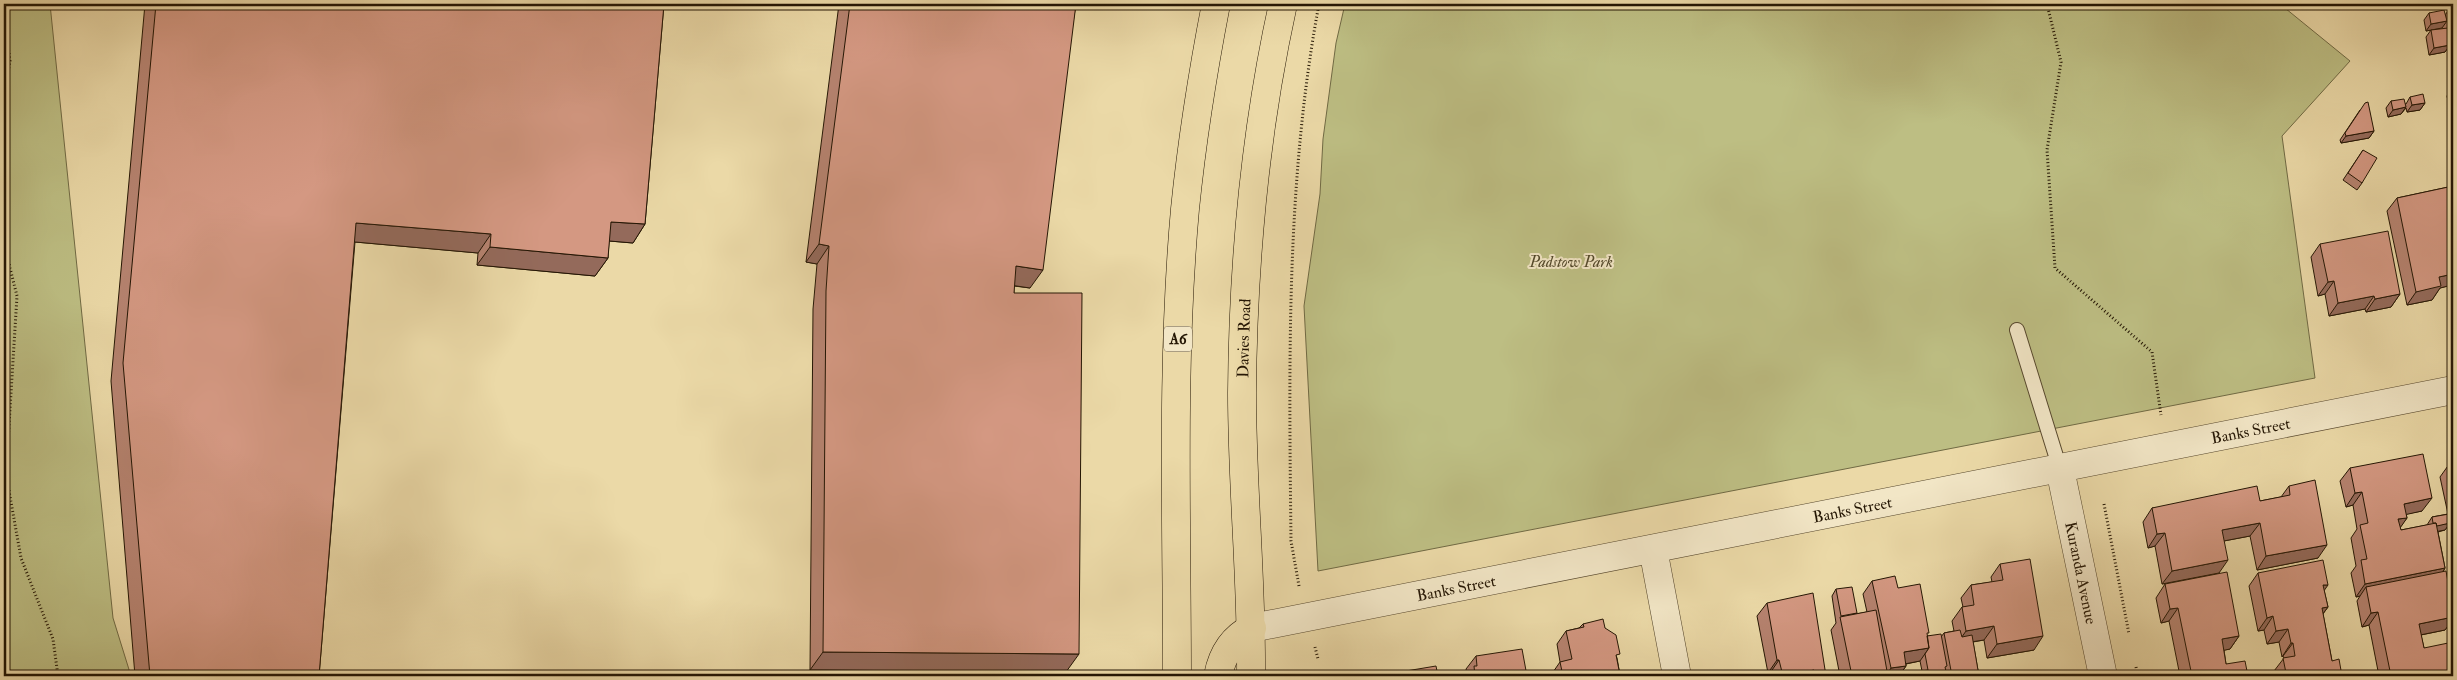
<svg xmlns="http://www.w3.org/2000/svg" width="2457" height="680" font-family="'IM FELL Double Pica',serif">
<rect width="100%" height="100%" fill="#ebd9a7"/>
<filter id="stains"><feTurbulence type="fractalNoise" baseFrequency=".004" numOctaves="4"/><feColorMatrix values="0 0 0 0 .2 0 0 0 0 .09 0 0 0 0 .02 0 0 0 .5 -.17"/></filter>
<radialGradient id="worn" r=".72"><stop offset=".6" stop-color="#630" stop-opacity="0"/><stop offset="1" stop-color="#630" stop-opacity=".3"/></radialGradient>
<path fill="#bdbe83" stroke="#706a44" d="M 4,4 L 50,4 L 113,618 L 131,676 L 4,676 Z
M 1345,4 L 2280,4 L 2350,61 L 2282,136 L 2315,378 L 1318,571 L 1304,306 L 1320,194 L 1323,139 L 1336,43 Z"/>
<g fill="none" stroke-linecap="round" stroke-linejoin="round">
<g stroke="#56472d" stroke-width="16">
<path id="service" d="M 2017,330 L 2060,469"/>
</g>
<g stroke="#56472d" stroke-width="29">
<g id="minor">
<path id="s1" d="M 2060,469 L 2103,676"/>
<path d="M 1653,549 L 1677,676"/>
<path id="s2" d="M 1252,628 L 2453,390"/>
</g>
</g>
<g stroke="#241604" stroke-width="29">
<g id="trunk">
<path d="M 1177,676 C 1177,521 1171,364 1185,209 C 1192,140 1203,71 1216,4"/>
<path d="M 1218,676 C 1222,655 1232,638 1252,628"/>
<path id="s3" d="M 1251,676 C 1252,582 1242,488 1242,393 C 1243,264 1255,131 1283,4"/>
</g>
</g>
<path stroke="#241604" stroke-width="3" stroke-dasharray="1 2.5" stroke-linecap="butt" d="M 2047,4 L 2061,62 L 2047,150 L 2055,268 L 2152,352 L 2161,415
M 4,15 L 10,61 L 4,94
M 4,244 L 17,296 L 6,474 L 21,558 L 53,639 L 58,676
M 2104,504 L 2129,634
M 1299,586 L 1291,541 C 1289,362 1286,180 1319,4
M 1315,647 L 1318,659
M 2136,667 L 2138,676"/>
<use href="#service" stroke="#f2e6c6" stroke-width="14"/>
<use href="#minor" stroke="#f2e6c6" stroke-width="28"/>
<use href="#trunk" stroke="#ebd9a7" stroke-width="28"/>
</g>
<path fill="#b68370" stroke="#241604" d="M 145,4 L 664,4 L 645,224 L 633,243 L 609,241 L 608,258 L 595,276 L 477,265 L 478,253 L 355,242 L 319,676 L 135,676 L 111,381 Z
M 839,4 L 1076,4 L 1030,288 L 1014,286 L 1014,293 L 1066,672 L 810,670 L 813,309 L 817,264 L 806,262 Z
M 2453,10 L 2453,48 L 2450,48 L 2449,46 L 2445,52 L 2429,55 L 2426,37 L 2431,30 L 2426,31 L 2424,20 L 2429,13 L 2445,15 L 2448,11 Z
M 2453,86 L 2453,126 L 2447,96 Z
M 2410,97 L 2425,103 L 2420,110 L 2407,112 L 2406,108 L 2401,114 L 2388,117 L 2386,108 L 2391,101 L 2406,104 Z
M 2360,110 L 2374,131 L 2369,138 L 2341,143 L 2340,140 Z
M 2363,150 L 2362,183 L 2357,190 L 2343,180 Z
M 2453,186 L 2453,291 L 2452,285 L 2440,288 L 2432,300 L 2407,305 L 2387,211 L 2397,198 Z
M 2320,244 L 2400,294 L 2391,307 L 2366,312 L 2365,309 L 2329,316 L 2325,294 L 2318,296 L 2311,257 Z
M 2450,463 L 2453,463 L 2453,536 L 2450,520 L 2450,523 L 2445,530 L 2438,532 L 2445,568 L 2443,572 L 2453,609 L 2453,619 L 2445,630 L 2421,635 L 2424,648 L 2453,676 L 2379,676 L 2369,625 L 2362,627 L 2357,601 L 2360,596 L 2356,597 L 2351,573 L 2356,566 L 2351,538 L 2357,529 L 2353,505 L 2346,507 L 2340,481 L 2350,468 L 2422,511 L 2406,514 L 2407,518 L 2400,527 L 2401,530 L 2427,525 L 2432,517 L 2448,514 L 2440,477 Z
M 2289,486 L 2318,558 L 2257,570 L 2250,536 L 2224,541 L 2219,573 L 2162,584 L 2155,546 L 2148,548 L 2143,522 L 2152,508 L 2260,501 L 2281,497 Z
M 2000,564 L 2034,650 L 1987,658 L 1984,640 L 1973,642 L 1979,676 L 1918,676 L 1922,671 L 1920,661 L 1906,664 L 1906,666 L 1899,676 L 1840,676 L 1831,630 L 1836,623 L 1832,596 L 1836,589 L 1856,614 L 1867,612 L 1863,594 L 1872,581 L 1898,588 L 1927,636 L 1941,637 L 1944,633 L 1954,631 L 1952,621 L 1962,607 L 1963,607 L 1961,598 L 1971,585 L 1992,582 L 1991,577 Z
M 2258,573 L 2324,590 L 2328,607 L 2323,614 L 2332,661 L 2342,676 L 2275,676 L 2274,671 L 2284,658 L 2283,656 L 2282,657 L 2279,642 L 2267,644 L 2264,630 L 2258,631 L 2249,586 Z
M 2165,584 L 2239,636 L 2230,649 L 2224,650 L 2226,664 L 2248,676 L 2180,676 L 2169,621 L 2161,623 L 2156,598 Z
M 1767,603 L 1826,676 L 1771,676 L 1770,673 L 1768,673 L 1757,616 Z
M 1583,624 L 1605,628 L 1617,658 L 1620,675 L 1620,676 L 1551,676 L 1551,675 L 1560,662 L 1557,644 L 1566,631 L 1579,628 Z
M 1476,656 L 1527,676 L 1467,676 L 1467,675 L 1466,669 Z
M 1406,671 L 1438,676 L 1403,676 Z"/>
<path fill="#946a5b" stroke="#241604" d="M 2447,21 L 2442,28 L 2426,31 L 2431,24 Z
M 2450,45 L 2445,52 L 2429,55 L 2434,48 Z
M 2425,103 L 2420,110 L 2407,112 L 2412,105 Z
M 2406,107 L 2401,114 L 2388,117 L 2393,110 Z
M 2374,131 L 2369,138 L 2341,143 L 2346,136 Z
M 611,222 L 645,224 L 633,243 L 598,240 Z
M 356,223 L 491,234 L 478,253 L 344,241 Z
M 819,244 L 829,246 L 817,264 L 806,262 Z
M 490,247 L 608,258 L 595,276 L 477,265 Z
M 1016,266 L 1043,270 L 1030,288 L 1003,284 Z
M 2453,274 L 2453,283 L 2452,285 L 2440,288 L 2432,300 L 2407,305 L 2416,292 L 2439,277 Z
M 2334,281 L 2325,294 L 2318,296 L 2328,282 Z
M 2400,294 L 2391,307 L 2366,312 L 2375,299 Z
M 2374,296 L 2365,309 L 2329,316 L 2338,303 Z
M 2362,492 L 2353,505 L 2346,507 L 2355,493 Z
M 2432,498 L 2422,511 L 2395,517 L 2404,504 Z
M 2407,518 L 2398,531 L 2398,519 Z
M 2260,523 L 2250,536 L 2213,543 L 2222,530 Z
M 2450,523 L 2445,530 L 2429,533 L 2434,526 Z
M 2165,533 L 2155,546 L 2148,548 L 2157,534 Z
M 2327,545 L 2318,558 L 2257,570 L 2266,556 Z
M 2228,560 L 2219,573 L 2162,584 L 2172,571 Z
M 2445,568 L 2436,582 L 2366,587 L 2360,596 L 2356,597 L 2365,584 Z
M 2323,585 L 2328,585 L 2319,598 Z
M 2328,607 L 2318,620 L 2322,608 Z
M 2178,608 L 2169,621 L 2161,623 L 2170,609 Z
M 2378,612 L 2369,625 L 2362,627 L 2371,613 Z
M 2273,616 L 2264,630 L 2258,631 L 2267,618 Z
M 2453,617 L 2453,619 L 2445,630 L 2410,637 L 2419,624 Z
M 1994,626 L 1984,640 L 1957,644 L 1966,631 Z
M 2288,629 L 2279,642 L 2267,644 L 2276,631 Z
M 2043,636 L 2034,650 L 1987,658 L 1997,644 Z
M 2239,636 L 2230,649 L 2212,653 L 2222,639 Z
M 2291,643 L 2293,643 L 2283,656 L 2282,657 Z
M 1929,648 L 1920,661 L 1894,666 L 1904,652 Z
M 823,652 L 1079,654 L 1066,672 L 810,670 Z
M 1777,660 L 1779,660 L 1770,673 L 1768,673 Z
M 1906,666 L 1899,676 L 1886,676 L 1891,668 Z
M 1814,670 L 1809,676 L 1782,676 L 1783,676 Z
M 1887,671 L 1883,676 L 1856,676 Z
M 203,673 L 241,676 L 200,676 Z"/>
<path fill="#d49882" stroke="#241604" d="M 156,4 L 664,4 L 645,224 L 611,222 L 608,258 L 490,247 L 491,234 L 356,223 L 319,676 L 241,676 L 203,673 L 202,676 L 150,676 L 123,363 Z
M 850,4 L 1076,4 L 1043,270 L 1016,266 L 1014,293 L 1082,293 L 1079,654 L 823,652 L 826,291 L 829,246 L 819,244 Z
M 2444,10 L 2447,21 L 2431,24 L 2429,13 Z
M 2453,10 L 2453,34 L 2448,11 Z
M 2448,28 L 2450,45 L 2434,48 L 2431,30 Z
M 2423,94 L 2425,103 L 2412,105 L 2410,97 Z
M 2404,99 L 2406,107 L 2393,110 L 2391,101 Z
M 2368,102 L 2374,131 L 2346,136 L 2345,133 L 2365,103 Z
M 2363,150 L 2377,158 L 2362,183 L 2348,173 Z
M 2453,186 L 2453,274 L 2439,277 L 2441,286 L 2416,292 L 2397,198 Z
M 2388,231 L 2400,294 L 2375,299 L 2374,296 L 2338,303 L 2334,281 L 2328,282 L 2320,244 Z
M 2423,454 L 2432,498 L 2404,504 L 2407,518 L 2398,519 L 2401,530 L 2436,523 L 2445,568 L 2365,584 L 2361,560 L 2367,559 L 2360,525 L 2368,523 L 2362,492 L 2355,493 L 2350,468 Z
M 2450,463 L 2453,463 L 2453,480 Z
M 2315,480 L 2327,545 L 2266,556 L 2260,523 L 2222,530 L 2228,560 L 2172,571 L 2165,533 L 2157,534 L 2152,508 L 2257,486 L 2260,501 L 2290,495 L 2289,486 Z
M 2449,514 L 2450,523 L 2437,526 L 2436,523 L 2433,523 L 2432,517 Z
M 2030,559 L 2043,636 L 1997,644 L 1994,626 L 1966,631 L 1962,607 L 1974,605 L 1971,585 L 2003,580 L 2000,564 Z
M 2323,560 L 2328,585 L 2323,585 L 2328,607 L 2322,608 L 2332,661 L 2339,659 L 2342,676 L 2280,676 L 2280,675 L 2286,673 L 2283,658 L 2295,656 L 2293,643 L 2291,643 L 2288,629 L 2276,631 L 2273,616 L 2267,618 L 2258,573 Z
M 2446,571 L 2453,609 L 2453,617 L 2419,624 L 2424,648 L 2453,642 L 2453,676 L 2389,676 L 2391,676 L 2378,612 L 2371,613 L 2366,587 Z
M 2227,572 L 2239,636 L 2222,639 L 2226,664 L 2245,661 L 2248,676 L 2192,676 L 2178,608 L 2170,609 L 2165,584 Z
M 1895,576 L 1898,588 L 1920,584 L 1929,633 L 1927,633 L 1929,648 L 1904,652 L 1906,666 L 1891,668 L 1872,581 Z
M 1852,587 L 1857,613 L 1841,616 L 1836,589 Z
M 1813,593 L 1826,676 L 1815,676 L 1814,670 L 1783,676 L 1779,660 L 1777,660 L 1767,603 Z
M 1876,610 L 1887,671 L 1856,676 L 1852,676 L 1840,617 Z
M 1603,619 L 1605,628 L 1616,635 L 1620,654 L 1616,655 L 1620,675 L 1618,676 L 1563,676 L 1560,662 L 1572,659 L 1566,631 L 1584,627 L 1583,624 Z
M 1960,630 L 1962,637 L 1972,635 L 1979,676 L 1952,676 L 1944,633 Z
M 1941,634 L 1947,666 L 1945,667 L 1947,676 L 1923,676 L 1922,671 L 1928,670 L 1925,654 L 1929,648 L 1927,636 Z
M 1522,649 L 1527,676 L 1475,676 L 1474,666 L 1477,666 L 1476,656 Z
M 1436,666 L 1438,676 L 1407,676 L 1406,671 Z"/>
<g text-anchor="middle" stroke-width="4" stroke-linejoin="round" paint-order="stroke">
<rect fill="#f2e6c6" stroke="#62543e" stroke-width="1" x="1164" y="326.5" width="28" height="25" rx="4"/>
<g font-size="15" font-weight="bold" fill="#241604">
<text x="1178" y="344">A6</text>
</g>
<g font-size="16" font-style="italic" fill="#52482a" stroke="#f2e6c6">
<text x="1571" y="267">Padstow Park</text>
</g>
<g font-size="16" fill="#241604" stroke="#f2e6c6">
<text dy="6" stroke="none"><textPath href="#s3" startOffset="338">Davies Road</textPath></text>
<text dy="6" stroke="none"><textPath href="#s2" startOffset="1018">Banks Street</textPath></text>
<text dy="6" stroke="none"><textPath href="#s2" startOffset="612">Banks Street</textPath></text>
<text dy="6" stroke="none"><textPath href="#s1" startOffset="106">Kuranda Avenue</textPath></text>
<text dy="6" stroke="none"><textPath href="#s2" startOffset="208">Banks Street</textPath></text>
</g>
</g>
<rect width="2457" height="680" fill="none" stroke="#ebd9a7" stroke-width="20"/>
<rect x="5" y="5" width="2447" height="670" fill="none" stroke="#241604" stroke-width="2.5"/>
<rect x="10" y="10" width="2437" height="660" fill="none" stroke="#241604"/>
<rect width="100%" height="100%" filter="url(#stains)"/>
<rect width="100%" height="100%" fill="url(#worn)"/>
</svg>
